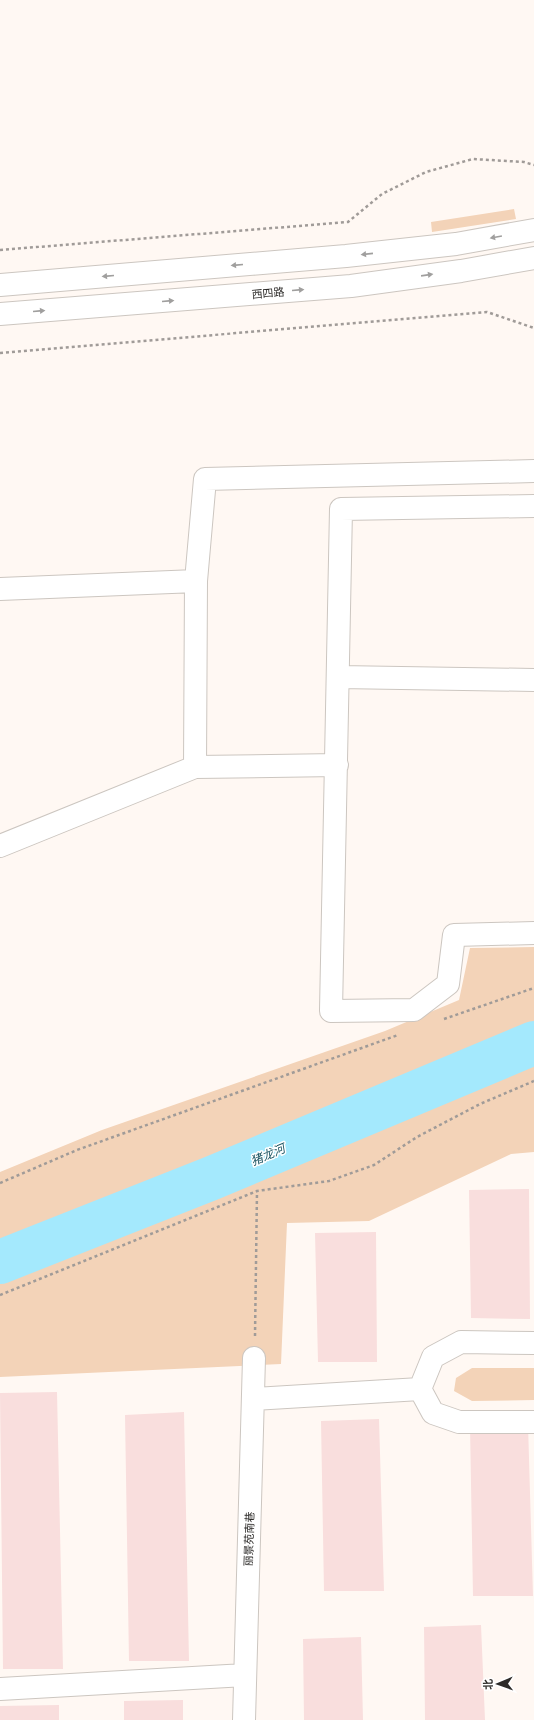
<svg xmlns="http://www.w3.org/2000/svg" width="534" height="1720" font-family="Barlow,'Noto Sans SC',sans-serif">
<rect width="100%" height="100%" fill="#fff8f3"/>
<path fill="#f3d3b8" d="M 514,209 L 516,219 L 432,232 L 431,222 Z
M 534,947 L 534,1152 L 511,1154 L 369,1221 L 287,1223 L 281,1364 L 0,1377 L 0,1172 L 102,1130 L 385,1031 L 459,1000 L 470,948 Z
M 472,1368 L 534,1368 L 534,1400 L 472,1401 L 454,1391 L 456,1378 Z"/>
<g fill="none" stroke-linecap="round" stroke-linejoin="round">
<path stroke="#a4e9fd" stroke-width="44" d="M 0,1262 L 212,1178 L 534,1043"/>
</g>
<path fill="#f9dedd" d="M 529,1189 L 530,1319 L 471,1318 L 469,1190 Z
M 376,1232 L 377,1362 L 318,1362 L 315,1233 Z
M 57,1392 L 63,1669 L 3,1669 L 0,1393 Z
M 184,1412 L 189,1661 L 129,1661 L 125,1415 Z
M 379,1419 L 384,1591 L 324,1591 L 321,1421 Z
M 528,1424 L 533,1596 L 473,1596 L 470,1426 Z
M 481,1625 L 485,1720 L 425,1720 L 424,1627 Z
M 361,1637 L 363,1720 L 304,1720 L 303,1639 Z
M 183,1700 L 183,1720 L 124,1720 L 124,1701 Z
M 59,1705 L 59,1720 L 0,1720 L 0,1706 Z"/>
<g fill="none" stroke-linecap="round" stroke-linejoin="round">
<g stroke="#ccc6c0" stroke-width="24">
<path id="minor" d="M 0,285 L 346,256 L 456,244 L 534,230
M 0,314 L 351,286 L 461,271 L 534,258
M 534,506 L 341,509 L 331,1011 L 414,1010 L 448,984 L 454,935 L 534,933
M 196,581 L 205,479 L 534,471
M 0,589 L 196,581 L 195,767
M 339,677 L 534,680
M 0,846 L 195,767 L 337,765
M 420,1389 L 433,1357 L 461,1342 L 534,1343
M 420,1389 L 433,1413 L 459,1422 L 534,1422
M 253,1399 L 420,1389
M 0,1689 L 245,1675
M 244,1720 L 254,1358"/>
</g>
<path stroke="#a09b98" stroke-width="2.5" stroke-dasharray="3 3" stroke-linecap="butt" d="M 0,250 L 348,222 L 382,194 L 426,172 L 473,159 L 524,162 L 534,165
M 0,353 L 487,312 L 534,328
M 444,1019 L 534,988
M 0,1183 L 77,1150 L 398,1035
M 0,1295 L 257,1191 L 329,1181 L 374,1165 L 417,1137 L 480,1104 L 534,1081
M 255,1336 L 257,1191"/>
<use href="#minor" stroke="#fff" stroke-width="22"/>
</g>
<defs><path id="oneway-solid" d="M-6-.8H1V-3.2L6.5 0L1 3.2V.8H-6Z"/></defs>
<g fill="#a09f9e">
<use href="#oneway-solid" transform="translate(496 237) rotate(170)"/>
<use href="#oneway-solid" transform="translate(367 254) rotate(174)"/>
<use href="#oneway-solid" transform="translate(237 265) rotate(175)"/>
<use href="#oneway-solid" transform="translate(427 275) rotate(-8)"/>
<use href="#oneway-solid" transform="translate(108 276) rotate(175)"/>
<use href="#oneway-solid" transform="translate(298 290) rotate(-5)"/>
<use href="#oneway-solid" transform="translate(168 301) rotate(-5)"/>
<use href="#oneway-solid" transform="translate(39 311) rotate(-5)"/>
</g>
<g text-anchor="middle" stroke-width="3" stroke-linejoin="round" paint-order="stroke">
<g font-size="11" fill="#2c2a28" stroke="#fff">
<text transform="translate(268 293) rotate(-5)" y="4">西四路</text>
<text transform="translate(249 1539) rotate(-88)" y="4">丽景苑南巷</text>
</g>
<g font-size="12" font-style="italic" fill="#15505e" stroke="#fff">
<text transform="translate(268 1155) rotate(-23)" y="4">猪龙河</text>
</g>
</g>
<g transform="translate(498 1684) rotate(268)" stroke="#ffffff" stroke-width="3" paint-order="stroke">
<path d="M0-3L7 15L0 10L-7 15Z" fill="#2c2a28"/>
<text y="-6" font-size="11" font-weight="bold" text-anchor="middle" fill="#2c2a28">北</text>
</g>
</svg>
